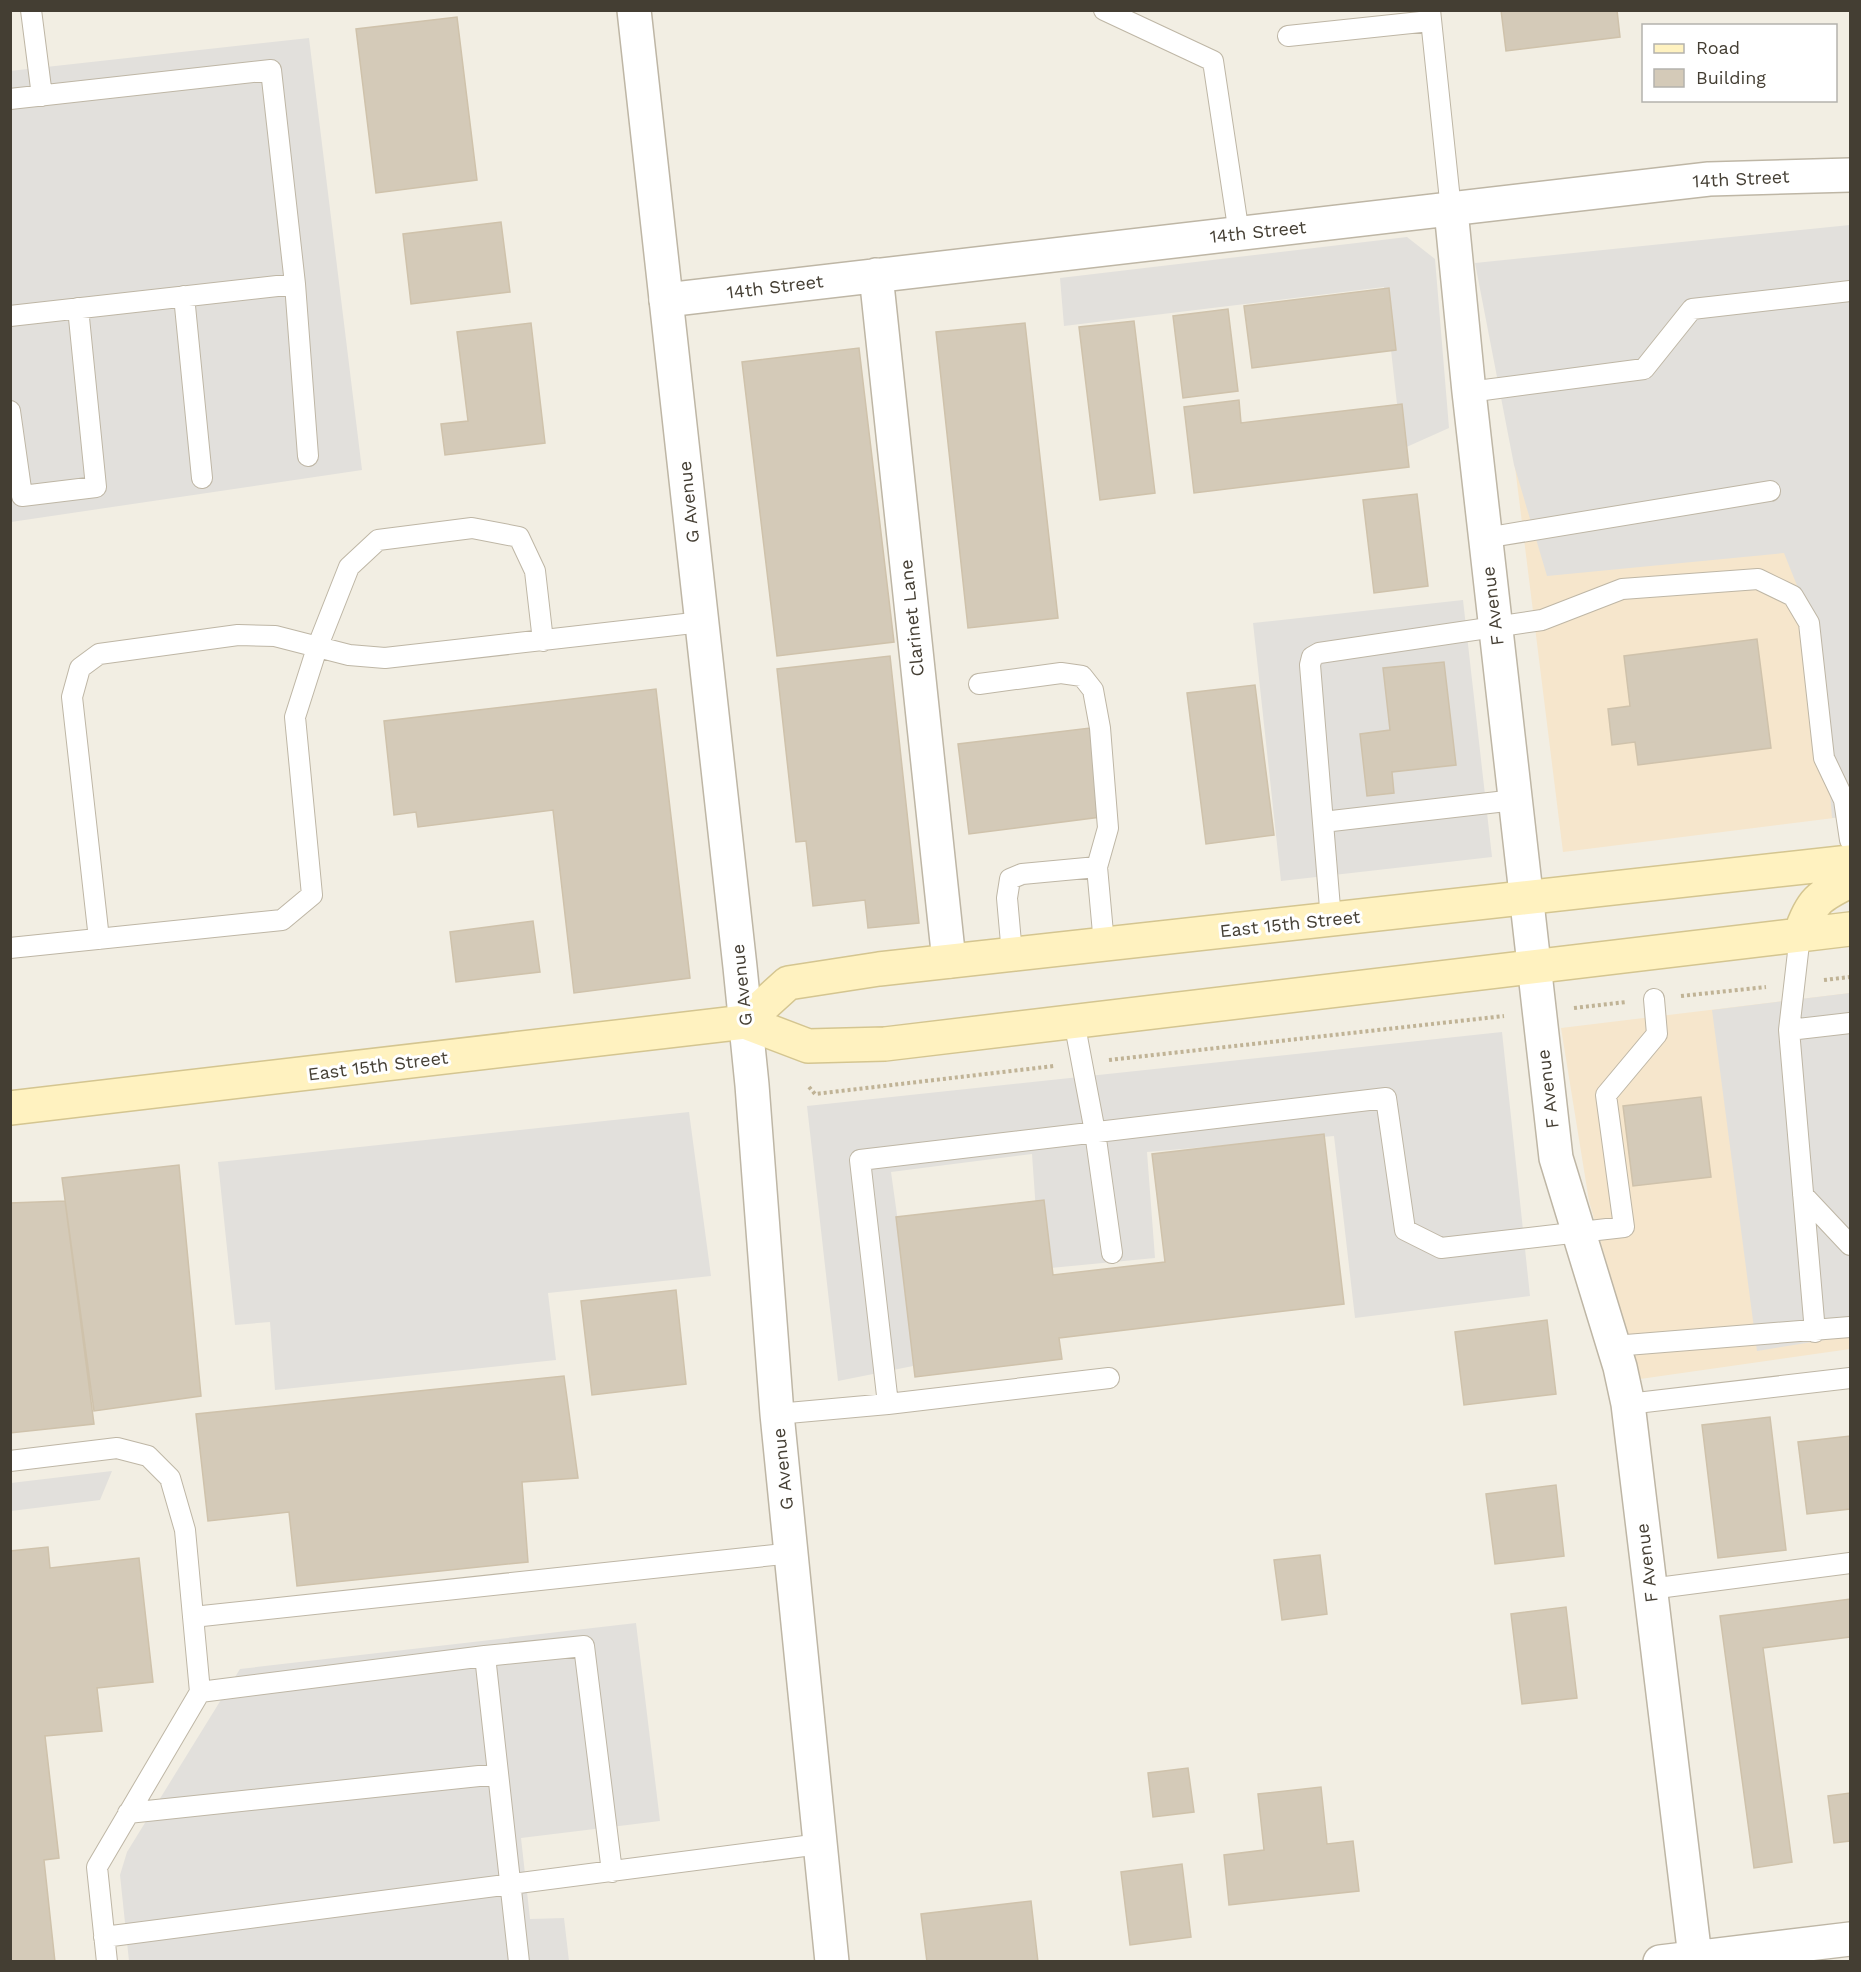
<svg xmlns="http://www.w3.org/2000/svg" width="1861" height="1972" font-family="'Work Sans',sans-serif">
<rect width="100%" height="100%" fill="#f2eee3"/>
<path fill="#f6e6cc" d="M 1850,229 L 1850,816 L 1563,852 L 1491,274 Z
M 1850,993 L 1850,1349 L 1640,1379 L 1589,1201 L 1561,1028 Z"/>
<path fill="#e2e0dc" d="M 309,38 L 362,470 L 11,522 L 10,71 Z
M 1850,225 L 1850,816 L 1832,818 L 1818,638 L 1784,553 L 1547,576 L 1514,465 L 1475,263 Z
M 1407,237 L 1435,259 L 1449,428 L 1402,449 L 1384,287 L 1064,326 L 1060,278 Z
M 1463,600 L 1492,857 L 1281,881 L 1253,623 Z
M 1850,993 L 1850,1336 L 1757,1351 L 1712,1010 Z
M 1502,1032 L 1530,1296 L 1355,1318 L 1334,1136 L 1147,1152 L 1155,1258 L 1040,1269 L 1032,1154 L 891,1172 L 918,1365 L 838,1381 L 807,1106 Z
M 689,1112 L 711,1276 L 548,1293 L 556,1360 L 275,1390 L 270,1322 L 235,1325 L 218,1162 Z
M 112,1471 L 100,1500 L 11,1511 L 11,1483 Z
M 636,1623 L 660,1821 L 521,1838 L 530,1919 L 564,1918 L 569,1961 L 129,1961 L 120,1875 L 127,1852 L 240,1669 Z"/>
<path fill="#d4cab8" stroke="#cfc2ab" stroke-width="1.5" d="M 1501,10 L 1617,10 L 1620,37 L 1506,51 Z
M 457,17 L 477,180 L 376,193 L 356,29 Z
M 501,222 L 510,292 L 411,304 L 403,234 Z
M 1389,288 L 1396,350 L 1252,368 L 1244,306 Z
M 1228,309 L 1238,391 L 1183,398 L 1173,316 Z
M 1134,321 L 1155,493 L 1100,500 L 1079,327 Z
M 531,323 L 545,443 L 445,455 L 441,424 L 468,421 L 457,332 Z
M 1025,323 L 1058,618 L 968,628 L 936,332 Z
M 859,348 L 894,642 L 777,656 L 742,362 Z
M 1239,400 L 1241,423 L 1402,404 L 1409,467 L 1194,493 L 1184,407 Z
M 1417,494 L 1428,586 L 1374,593 L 1363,500 Z
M 1757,639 L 1771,748 L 1638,765 L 1635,742 L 1612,745 L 1608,709 L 1630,706 L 1624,656 Z
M 890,656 L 919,923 L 868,928 L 865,900 L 813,906 L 806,841 L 796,842 L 777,669 Z
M 1444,662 L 1456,765 L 1392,772 L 1394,793 L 1367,796 L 1360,734 L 1390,730 L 1383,668 Z
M 1255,685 L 1274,835 L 1206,844 L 1187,693 Z
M 656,689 L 690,978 L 574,993 L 553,810 L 418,827 L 416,812 L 394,815 L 384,721 Z
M 1090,728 L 1101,817 L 969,834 L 958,744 Z
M 533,921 L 540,972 L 456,982 L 450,932 Z
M 1701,1097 L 1711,1177 L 1633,1186 L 1623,1106 Z
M 1324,1134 L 1344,1304 L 1059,1338 L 1062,1359 L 915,1377 L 896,1217 L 1044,1200 L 1053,1275 L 1165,1262 L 1152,1154 Z
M 179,1165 L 201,1396 L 94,1411 L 62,1178 Z
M 65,1201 L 94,1424 L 10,1433 L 10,1203 Z
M 676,1290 L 686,1384 L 592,1395 L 581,1301 Z
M 1547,1320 L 1556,1394 L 1464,1405 L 1455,1332 Z
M 564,1376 L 578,1478 L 522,1482 L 528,1562 L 297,1586 L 289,1512 L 208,1521 L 196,1414 Z
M 1770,1417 L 1786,1550 L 1718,1558 L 1702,1425 Z
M 1850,1436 L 1850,1509 L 1807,1514 L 1798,1442 Z
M 1556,1485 L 1564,1556 L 1495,1564 L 1486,1494 Z
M 48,1547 L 50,1568 L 139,1558 L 153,1682 L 97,1688 L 102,1731 L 45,1736 L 59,1858 L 44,1860 L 55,1962 L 10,1962 L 10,1551 Z
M 1320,1555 L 1327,1614 L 1282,1620 L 1274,1560 Z
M 1850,1599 L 1850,1637 L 1763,1648 L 1792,1862 L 1754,1868 L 1720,1616 Z
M 1566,1607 L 1577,1698 L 1522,1704 L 1511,1614 Z
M 1188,1768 L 1194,1812 L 1153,1817 L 1148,1773 Z
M 1321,1787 L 1327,1844 L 1353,1841 L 1359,1891 L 1229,1905 L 1224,1855 L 1264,1850 L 1258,1794 Z
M 1850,1793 L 1850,1841 L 1834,1843 L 1828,1796 Z
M 1182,1864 L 1191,1937 L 1130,1945 L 1121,1872 Z
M 1031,1901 L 1038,1962 L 927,1962 L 921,1914 Z"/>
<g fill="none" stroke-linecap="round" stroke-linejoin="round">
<g stroke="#beb6a5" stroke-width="22">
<path id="service" d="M 31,10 L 42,96
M 1104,10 L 1213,61 L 1239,234
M 1430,10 L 1451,210
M 1288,36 L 1430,21
M 10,99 L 271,70 L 295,284 L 308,456
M 184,296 L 202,478
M 10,316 L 295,284
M 1469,392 L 1644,369 L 1692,309 L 1850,291
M 10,411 L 22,496 L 96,487 L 78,308
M 1485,538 L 1770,491
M 979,684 L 1061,673 L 1082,676 L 1093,690 L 1100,728 L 1108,828 L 1097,867 L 1104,944
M 1323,822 L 1515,800
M 1331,920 L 1310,665 L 1312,657 L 1319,653 L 1542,620 L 1622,589 L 1758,579 L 1793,596 L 1809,623 L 1824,758 L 1844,800 L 1850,840
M 1800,935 L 1789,1030 L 1815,1332
M 99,939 L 72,697 L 80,668 L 99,654 L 238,635 L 275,636 L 349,655 L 385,658 L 702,622
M 10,948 L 282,920 L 312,895 L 295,717 L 317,648 L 349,567 L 378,540 L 472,528 L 519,537 L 535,571 L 543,641
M 1012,954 L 1007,898 L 1010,879 L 1022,874 L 1097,867
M 1074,1021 L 1095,1132 L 1112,1253
M 1789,1030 L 1850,1023
M 1803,1195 L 1850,1245
M 1614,1346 L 1850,1327
M 1109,1378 L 888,1404 L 860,1160 L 1386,1098 L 1405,1230 L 1441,1248 L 1624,1227 L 1606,1095 L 1657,1034 L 1654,999
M 1628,1404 L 1850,1378
M 777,1414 L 888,1404
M 10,1461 L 117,1448 L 148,1456 L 170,1478 L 185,1530 L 200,1692
M 1650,1589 L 1850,1563
M 193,1617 L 793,1553
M 485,1656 L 584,1646 L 612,1872
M 128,1813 L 498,1774
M 104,1937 L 820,1844
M 107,1962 L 97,1867 L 200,1692 L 485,1656 L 519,1962"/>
</g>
<g stroke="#beb6a5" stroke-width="36">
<path id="minor" d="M 1451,210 L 1469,392 L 1556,1158 L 1620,1367 L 1628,1404 L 1695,1957
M 876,275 L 949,961
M 666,300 L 1709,179 L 1850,175
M 1660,1962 L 1850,1939"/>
</g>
<g stroke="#beb6a5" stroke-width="36">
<path id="tertiary" d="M 634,10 L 740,967 L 752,1085 L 777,1414 L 832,1962"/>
</g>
<g stroke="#d4c590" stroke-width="36">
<path id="secondary" d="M 1800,935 C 1811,901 1819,896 1850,881
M 745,1022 L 788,983 L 879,969 L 1850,862
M 10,1108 L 745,1022 L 808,1046 L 885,1044 L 1850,929"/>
</g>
<path stroke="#c0b396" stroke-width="4" stroke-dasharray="3 3" stroke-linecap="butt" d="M 1824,980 L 1850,977
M 1681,996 L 1766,987
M 1574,1008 L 1626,1002
M 1109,1060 L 1504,1016
M 809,1087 L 815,1094 L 1054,1066"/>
<use href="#service" stroke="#fff" stroke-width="20"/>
<use href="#minor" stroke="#fff" stroke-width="33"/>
<use href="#tertiary" stroke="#fff" stroke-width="33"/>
<use href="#secondary" stroke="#fff2c0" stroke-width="33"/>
</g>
<g text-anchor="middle" stroke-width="6" stroke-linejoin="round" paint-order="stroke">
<g font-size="18" fill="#443e33" stroke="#fff">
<text transform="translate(1741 179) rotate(-3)" y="6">14th Street</text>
<text transform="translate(1258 232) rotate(-6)" y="6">14th Street</text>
<text transform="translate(775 287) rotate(-7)" y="6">14th Street</text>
<text transform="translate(689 502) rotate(-96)" y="6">G Avenue</text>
<text transform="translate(1493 606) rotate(-97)" y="6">F Avenue</text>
<text transform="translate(912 618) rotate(-96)" y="6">Clarinet Lane</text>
<text transform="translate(1290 924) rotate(-6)" y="6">East 15th Street</text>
<text transform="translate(742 985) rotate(-96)" y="6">G Avenue</text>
<text transform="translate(378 1066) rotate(-7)" y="6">East 15th Street</text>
<text transform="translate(1548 1089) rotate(-97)" y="6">F Avenue</text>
<text transform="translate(783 1469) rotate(-96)" y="6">G Avenue</text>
<text transform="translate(1647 1563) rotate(-97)" y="6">F Avenue</text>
</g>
</g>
<rect width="1861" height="1972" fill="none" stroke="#443e33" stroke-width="24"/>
<rect x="1642" y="24" width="195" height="78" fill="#ffffff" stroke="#b4b2ad" stroke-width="1.5"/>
<rect x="1654" y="44" width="30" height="9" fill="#fff2c0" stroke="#b4b2ad" stroke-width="1.5"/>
<text x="1696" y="54" font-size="18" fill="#443e33">Road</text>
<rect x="1654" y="69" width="30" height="18" fill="#d4cab8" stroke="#b4b2ad" stroke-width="1.5"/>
<text x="1696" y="84" font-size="18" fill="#443e33">Building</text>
</svg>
